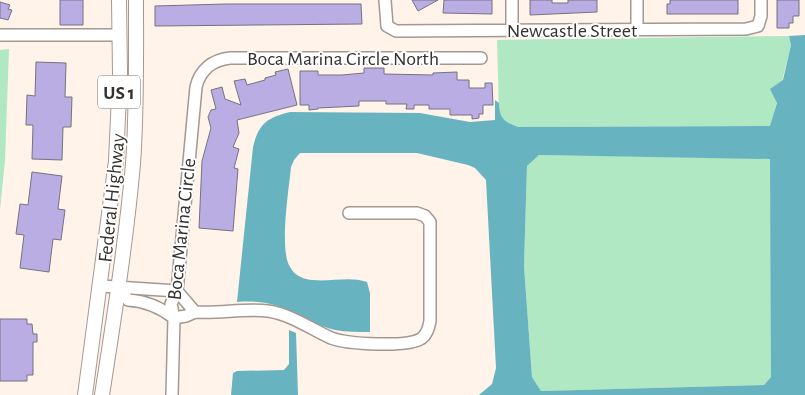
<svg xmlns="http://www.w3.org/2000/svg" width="805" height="395" font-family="'Alegreya Sans',sans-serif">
<rect width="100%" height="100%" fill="#fff3ea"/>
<path fill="#afe8c2" d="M 789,36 L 791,45 L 771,126 L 518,127 L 505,122 L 499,115 L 497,40 Z
M 9,49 L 5,160 L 0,210 L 0,50 Z
M 539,155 L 771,158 L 771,377 L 764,385 L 541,391 L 532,377 L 524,266 L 527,166 Z"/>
<path fill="#67b4c0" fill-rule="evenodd" d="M 805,35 L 805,395 L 479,395 L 492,384 L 496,368 L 486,180 L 475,168 L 468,165 L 417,153 L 300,153 L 294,160 L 291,167 C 289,189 279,250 290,267 C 294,275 304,280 313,280 C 330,282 350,276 367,282 L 370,293 L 370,332 C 358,332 347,332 335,330 C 295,319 285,298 237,302 L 253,147 C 259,123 267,118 290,112 L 420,113 L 470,122 L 495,120 L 495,100 L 499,103 C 499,118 504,122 518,127 L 770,126 L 777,103 L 770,89 L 783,80 L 791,45 L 789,36 ZM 539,155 L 770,159 L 771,377 L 764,385 L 541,391 L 532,377 L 524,266 L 527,166 Z
M 289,330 L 296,333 L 298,395 L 231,395 L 233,373 L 237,371 L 284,370 L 289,364 Z"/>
<path fill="#b9ade4" stroke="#75737e" d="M 60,0 L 83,0 L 83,25 L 60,25 Z
M 412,0 L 438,0 L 418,11 Z
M 444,0 L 492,0 L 492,14 L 443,13 Z
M 530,0 L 552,0 L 552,3 L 568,3 L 568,0 L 597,0 L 597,12 L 530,15 Z
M 670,0 L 738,0 L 738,14 L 667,14 L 667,4 L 670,4 Z
M 777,0 L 799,0 L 799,16 L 793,16 L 793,23 L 789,23 L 789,28 L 777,28 Z
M 0,2 L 10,5 L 8,9 L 12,10 L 8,20 L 0,18 Z
M 226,4 L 361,4 L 362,24 L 155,26 L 155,6 Z
M 36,62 L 66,63 L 65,97 L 72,97 L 71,127 L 63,127 L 62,160 L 32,159 L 33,125 L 26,125 L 27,95 L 35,96 Z
M 364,68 L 384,68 L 384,74 L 433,75 L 433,73 L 457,72 L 457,80 L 469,80 L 469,88 L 485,88 L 485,83 L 492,83 L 493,105 L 483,105 L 483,114 L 479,114 L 479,118 L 472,119 L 472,115 L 450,115 L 450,109 L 429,109 L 429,105 L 414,105 L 414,109 L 406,109 L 407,104 L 386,104 L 386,101 L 359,101 L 359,106 L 318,108 L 318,109 L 309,110 L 309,105 L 300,105 L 300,71 L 318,71 L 318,75 L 342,75 L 364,73 Z
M 288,69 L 297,105 L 237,120 L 239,133 L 233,147 L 239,149 L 234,168 L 238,169 L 233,231 L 199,228 L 202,161 L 211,128 L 208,117 L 211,110 L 216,109 L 211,90 L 222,87 L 225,99 L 241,105 L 234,81 L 245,79 L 247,85 L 265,80 L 265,78 L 276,75 L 275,72 Z
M 32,172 L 62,176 L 58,209 L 65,210 L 61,240 L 53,239 L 49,272 L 20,268 L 24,235 L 16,234 L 20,204 L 28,205 Z
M 0,319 L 27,319 L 27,324 L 32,324 L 33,334 L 37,334 L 37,342 L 33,342 L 33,375 L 27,375 L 27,381 L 0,381 Z"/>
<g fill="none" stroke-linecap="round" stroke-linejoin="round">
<g stroke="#a49992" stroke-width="14">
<path id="minor" d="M 385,0 L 387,26 L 396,31 L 746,29 L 758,26 L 761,16 L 761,0
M 512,0 L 512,30
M 637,0 L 637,30
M 0,35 L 120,35
M 101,286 L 177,291 L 195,312
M 118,288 L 128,300 C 145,301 160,307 174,318 L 186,316 L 195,312 C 219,314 244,308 268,311 C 290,314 311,329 331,338 C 347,344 409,348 422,338 C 427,334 429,327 430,321 L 430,222 L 425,216 L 417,213 L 349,213
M 172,395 L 174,318 L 171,304 L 177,291 L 196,87 C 200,70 212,60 230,58 L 481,58"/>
</g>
<g stroke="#a49992" stroke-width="16">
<path id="major" d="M 85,395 L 116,161 L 120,73 L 119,0
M 102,395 C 114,318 126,242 133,164 C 137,109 136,55 136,0"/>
</g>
<use href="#minor" stroke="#fff" stroke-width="11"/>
<use href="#major" stroke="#fff" stroke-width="14"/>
</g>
<g text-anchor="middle" stroke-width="4" stroke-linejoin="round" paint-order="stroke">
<rect fill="#fff" stroke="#726f6c" stroke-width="1" x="98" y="75.5" width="42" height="33" rx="4"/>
<g font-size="19" font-weight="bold" fill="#35312d">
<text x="119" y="99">US 1</text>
</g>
<g font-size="20" fill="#35312d" stroke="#fff">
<text x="572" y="37">Newcastle Street</text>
<text x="343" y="65">Boca Marina Circle North</text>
<text transform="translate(111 198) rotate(-84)" y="7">Federal Highway</text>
<text transform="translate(181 229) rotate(-84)" y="7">Boca Marina Circle</text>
</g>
</g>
</svg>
